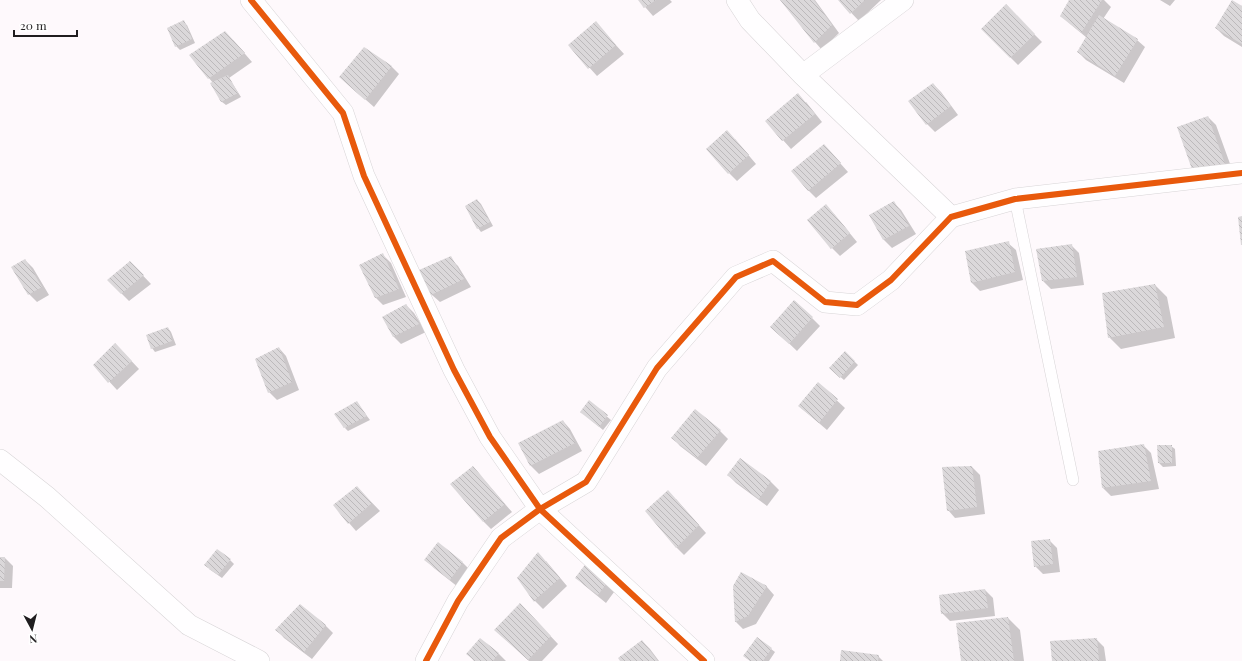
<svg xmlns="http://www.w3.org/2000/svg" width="1242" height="661" font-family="'Playfair Display',serif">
<defs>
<pattern id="building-back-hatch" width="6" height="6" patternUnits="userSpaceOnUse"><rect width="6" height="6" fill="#dbd8da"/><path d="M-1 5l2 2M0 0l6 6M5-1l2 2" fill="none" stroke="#bcb9bb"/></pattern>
</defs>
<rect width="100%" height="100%" fill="#fef9fc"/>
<path fill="#0003" d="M 639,0 L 670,0 L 672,2 L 653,16 Z
M 781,0 L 815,0 L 839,33 L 822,50 L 815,42 Z
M 839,0 L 881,0 L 859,21 Z
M 1071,0 L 1104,0 L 1111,7 L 1103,19 L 1137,40 L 1145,47 L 1124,83 L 1086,60 L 1078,52 L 1087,38 L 1061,16 Z
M 1160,0 L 1175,0 L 1170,6 Z
M 1006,6 L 1042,42 L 1018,65 L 982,29 Z
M 1242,7 L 1242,47 L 1224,36 L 1216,28 Z
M 183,22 L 187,25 L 195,43 L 180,50 L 176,46 Z
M 596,23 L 624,54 L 597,76 L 569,45 Z
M 233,40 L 252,62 L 229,78 L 241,97 L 226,105 L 222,102 L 211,83 L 213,83 L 190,55 Z
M 391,66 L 399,74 L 374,107 L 349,85 Z
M 933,84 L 941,92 L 958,115 L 935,132 L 927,124 Z
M 806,102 L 822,122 L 791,149 L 766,121 Z
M 1208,117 L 1216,125 L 1233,172 L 1203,183 Z
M 735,139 L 756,164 L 737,181 L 729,173 Z
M 824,145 L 848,172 L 816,198 L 808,190 Z
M 477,200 L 481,204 L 493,226 L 481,232 L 478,228 Z
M 893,202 L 901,210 L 916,234 L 892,248 L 884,240 L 870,216 Z
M 834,214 L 857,242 L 840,256 L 832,248 Z
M 1008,243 L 1016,250 L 1023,280 L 980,291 L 972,283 Z
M 1071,245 L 1079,253 L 1084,285 L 1051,289 L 1043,281 Z
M 383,255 L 391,263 L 406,297 L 383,305 L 375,297 Z
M 450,258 L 458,266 L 471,287 L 440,302 L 432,295 L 420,271 Z
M 25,260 L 33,268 L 49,295 L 37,302 L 29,294 Z
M 130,262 L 151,284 L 129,301 L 121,293 Z
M 1155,285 L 1167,297 L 1175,338 L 1121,349 L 1109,337 Z
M 795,301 L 820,326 L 797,351 L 779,334 Z
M 406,305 L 414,313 L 426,332 L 401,344 L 393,336 Z
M 168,328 L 171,332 L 176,345 L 155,352 L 152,348 Z
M 279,348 L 286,356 L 299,390 L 277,400 L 269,392 Z
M 123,352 L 139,369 L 117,390 L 94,365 Z
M 845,352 L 858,365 L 844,380 L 830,368 Z
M 818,383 L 845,408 L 827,430 L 799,406 Z
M 589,401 L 611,420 L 603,430 L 585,415 Z
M 357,403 L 370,420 L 348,431 L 345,428 Z
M 563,421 L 570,429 L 582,451 L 539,474 L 531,466 L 519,444 Z
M 720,431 L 728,439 L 706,466 L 680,446 L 673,438 Z
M 1143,445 L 1151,453 L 1159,489 L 1111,496 L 1103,488 Z
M 1171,446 L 1175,449 L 1176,466 L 1163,467 L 1159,463 Z
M 740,459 L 771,482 L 779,490 L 767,506 L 736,483 L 728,475 Z
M 473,467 L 512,512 L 491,529 L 483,521 Z
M 972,467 L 980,475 L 985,514 L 955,518 L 948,510 Z
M 357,487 L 380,511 L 356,531 L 349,523 Z
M 676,499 L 706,533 L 684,555 L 676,547 Z
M 1049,540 L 1057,548 L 1060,572 L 1043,574 L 1035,566 Z
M 439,544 L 463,563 L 471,571 L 458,587 L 434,568 L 426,560 Z
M 0,558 L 5,558 L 13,566 L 12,588 L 0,588 Z
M 230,560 L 234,564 L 222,578 L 209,569 Z
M 546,561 L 567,586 L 543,609 L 535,601 L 519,578 Z
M 588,563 L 617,588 L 606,603 L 584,585 L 576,577 Z
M 741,573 L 767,587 L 774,595 L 756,624 L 743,629 L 736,622 Z
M 985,590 L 993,598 L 995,616 L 950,621 L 942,613 Z
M 528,612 L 558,644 L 542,661 L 529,661 L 503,637 Z
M 1008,618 L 1020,630 L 1024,661 L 962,661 Z
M 325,625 L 333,633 L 312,659 L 284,638 L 277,630 Z
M 757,638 L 775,652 L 769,661 L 750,661 L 744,656 Z
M 480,639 L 499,654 L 506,661 L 474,661 L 468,654 Z
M 1096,639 L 1104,647 L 1106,661 L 1053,661 Z
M 642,641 L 650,649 L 659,661 L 621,661 Z
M 878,656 L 883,661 L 841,661 Z"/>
<path fill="url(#building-back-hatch)" d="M 638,0 L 656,0 L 644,8 Z
M 780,0 L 814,0 L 832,25 L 814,43 Z
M 838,0 L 865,0 L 850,14 Z
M 1069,0 L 1102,0 L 1081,33 L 1060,16 Z
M 1232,0 L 1242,6 L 1242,44 L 1215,28 Z
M 1006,4 L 1035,34 L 1010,58 L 981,29 Z
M 1099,15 L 1138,39 L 1115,76 L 1077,52 Z
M 184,20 L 192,39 L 175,47 L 167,28 Z
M 596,21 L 616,45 L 588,69 L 568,45 Z
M 225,31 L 245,53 L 208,79 L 189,55 Z
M 364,47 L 392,66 L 365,100 L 339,77 Z
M 228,75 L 238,93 L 221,102 L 210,83 Z
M 933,83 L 951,106 L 926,125 L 908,101 Z
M 798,93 L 815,114 L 782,141 L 765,121 Z
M 1208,116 L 1225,164 L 1194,175 L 1177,127 Z
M 727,130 L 749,155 L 728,174 L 706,149 Z
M 824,144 L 841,163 L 808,191 L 791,171 Z
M 477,199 L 490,222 L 477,229 L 465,206 Z
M 894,201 L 909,226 L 883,240 L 869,215 Z
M 826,204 L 850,233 L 831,249 L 807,220 Z
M 1242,216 L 1242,245 L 1241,245 L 1238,217 Z
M 1009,241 L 1015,272 L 971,283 L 965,251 Z
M 1072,244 L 1077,277 L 1042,281 L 1036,249 Z
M 383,253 L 399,289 L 375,298 L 359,265 Z
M 451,256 L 464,279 L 431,295 L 419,270 Z
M 25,259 L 42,287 L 28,295 L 11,267 Z
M 130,261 L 144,275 L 121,294 L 107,280 Z
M 1155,284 L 1164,327 L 1108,338 L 1102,293 Z
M 794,300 L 813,317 L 789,344 L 770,327 Z
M 406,304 L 419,324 L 393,337 L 382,317 Z
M 168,327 L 172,341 L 151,349 L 146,335 Z
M 115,343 L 132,361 L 108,383 L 93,365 Z
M 279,347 L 292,382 L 268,393 L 255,359 Z
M 845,351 L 855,361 L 840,378 L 829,368 Z
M 818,382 L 838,399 L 819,423 L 798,406 Z
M 589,400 L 608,415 L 599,427 L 580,412 Z
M 357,401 L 367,416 L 344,428 L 334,414 Z
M 695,409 L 721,430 L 697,458 L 671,438 Z
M 563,420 L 575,443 L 530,466 L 518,443 Z
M 1144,444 L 1151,481 L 1102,488 L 1098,451 Z
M 1157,445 L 1172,445 L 1172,463 L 1158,463 Z
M 740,458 L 771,481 L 759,499 L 727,475 Z
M 473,466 L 505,504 L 483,522 L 450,484 Z
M 972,466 L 977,507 L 947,511 L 942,467 Z
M 357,486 L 372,503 L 348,524 L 333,505 Z
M 668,490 L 699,525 L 676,548 L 645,511 Z
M 1050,539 L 1053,564 L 1034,567 L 1031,541 Z
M 438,542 L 463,562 L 450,580 L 424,560 Z
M 217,549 L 231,559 L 218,575 L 204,565 Z
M 538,552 L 560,578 L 536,599 L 534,602 L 517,578 Z
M 0,557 L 5,557 L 4,581 L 0,581 Z
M 587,562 L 610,579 L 598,595 L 575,578 Z
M 741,572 L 767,586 L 748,616 L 735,622 L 733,586 Z
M 985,589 L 988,608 L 941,614 L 939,595 Z
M 520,603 L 551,636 L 528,660 L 494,630 Z
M 300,604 L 326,625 L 304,652 L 275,630 Z
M 1008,617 L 1014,661 L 961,661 L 956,623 Z
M 757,637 L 772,648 L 763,661 L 750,661 L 743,656 Z
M 480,638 L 499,653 L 493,661 L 475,661 L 466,654 Z
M 1097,638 L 1099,661 L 1052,661 L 1050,641 Z
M 642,640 L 658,661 L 620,661 L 618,658 Z
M 841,650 L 879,655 L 878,661 L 840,661 Z"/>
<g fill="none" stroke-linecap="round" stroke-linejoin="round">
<g stroke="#d8d5d7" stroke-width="12">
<path id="service" d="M 1015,199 L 1073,480"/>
</g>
<g stroke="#d8d5d7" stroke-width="22">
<path id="minor" d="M 251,0 L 343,113 L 364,176 L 454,370 L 490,437 L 540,509 L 704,661
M 737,0 L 750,20 L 803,75 L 951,217
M 803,75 L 903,0
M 0,460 L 47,497 L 189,625 L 259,661
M 426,661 L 458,601 L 501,538 L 540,509 L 586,482 L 657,368 L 736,277 L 773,261 L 825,302 L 857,305 L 891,280 L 951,217 L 1015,199 L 1242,173"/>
</g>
<use href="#service" stroke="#fffeff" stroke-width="11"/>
<use href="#minor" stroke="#fffeff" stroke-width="21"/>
<g stroke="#fff" stroke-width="8">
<path id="cycleway" d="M 251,0 L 343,113 L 364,176 L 454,370 L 490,437 L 540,509 L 704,661
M 426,661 L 458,601 L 501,538 L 540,509 L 586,482 L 657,368 L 736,277 L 773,261 L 825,302 L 857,305 L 891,280 L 951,217 L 1015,199 L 1242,173"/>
</g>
<use href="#cycleway" stroke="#e8590c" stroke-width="6"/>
</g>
<g transform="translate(32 629) rotate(173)" stroke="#ffffff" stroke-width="3" paint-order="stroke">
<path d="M0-3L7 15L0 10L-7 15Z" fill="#201d1f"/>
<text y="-6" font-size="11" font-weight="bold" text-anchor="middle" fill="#201d1f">N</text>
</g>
<path d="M14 30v6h63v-6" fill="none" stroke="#201d1f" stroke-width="2"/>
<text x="20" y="30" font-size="12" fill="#201d1f" stroke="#ffffff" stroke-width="3" paint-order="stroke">20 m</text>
</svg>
